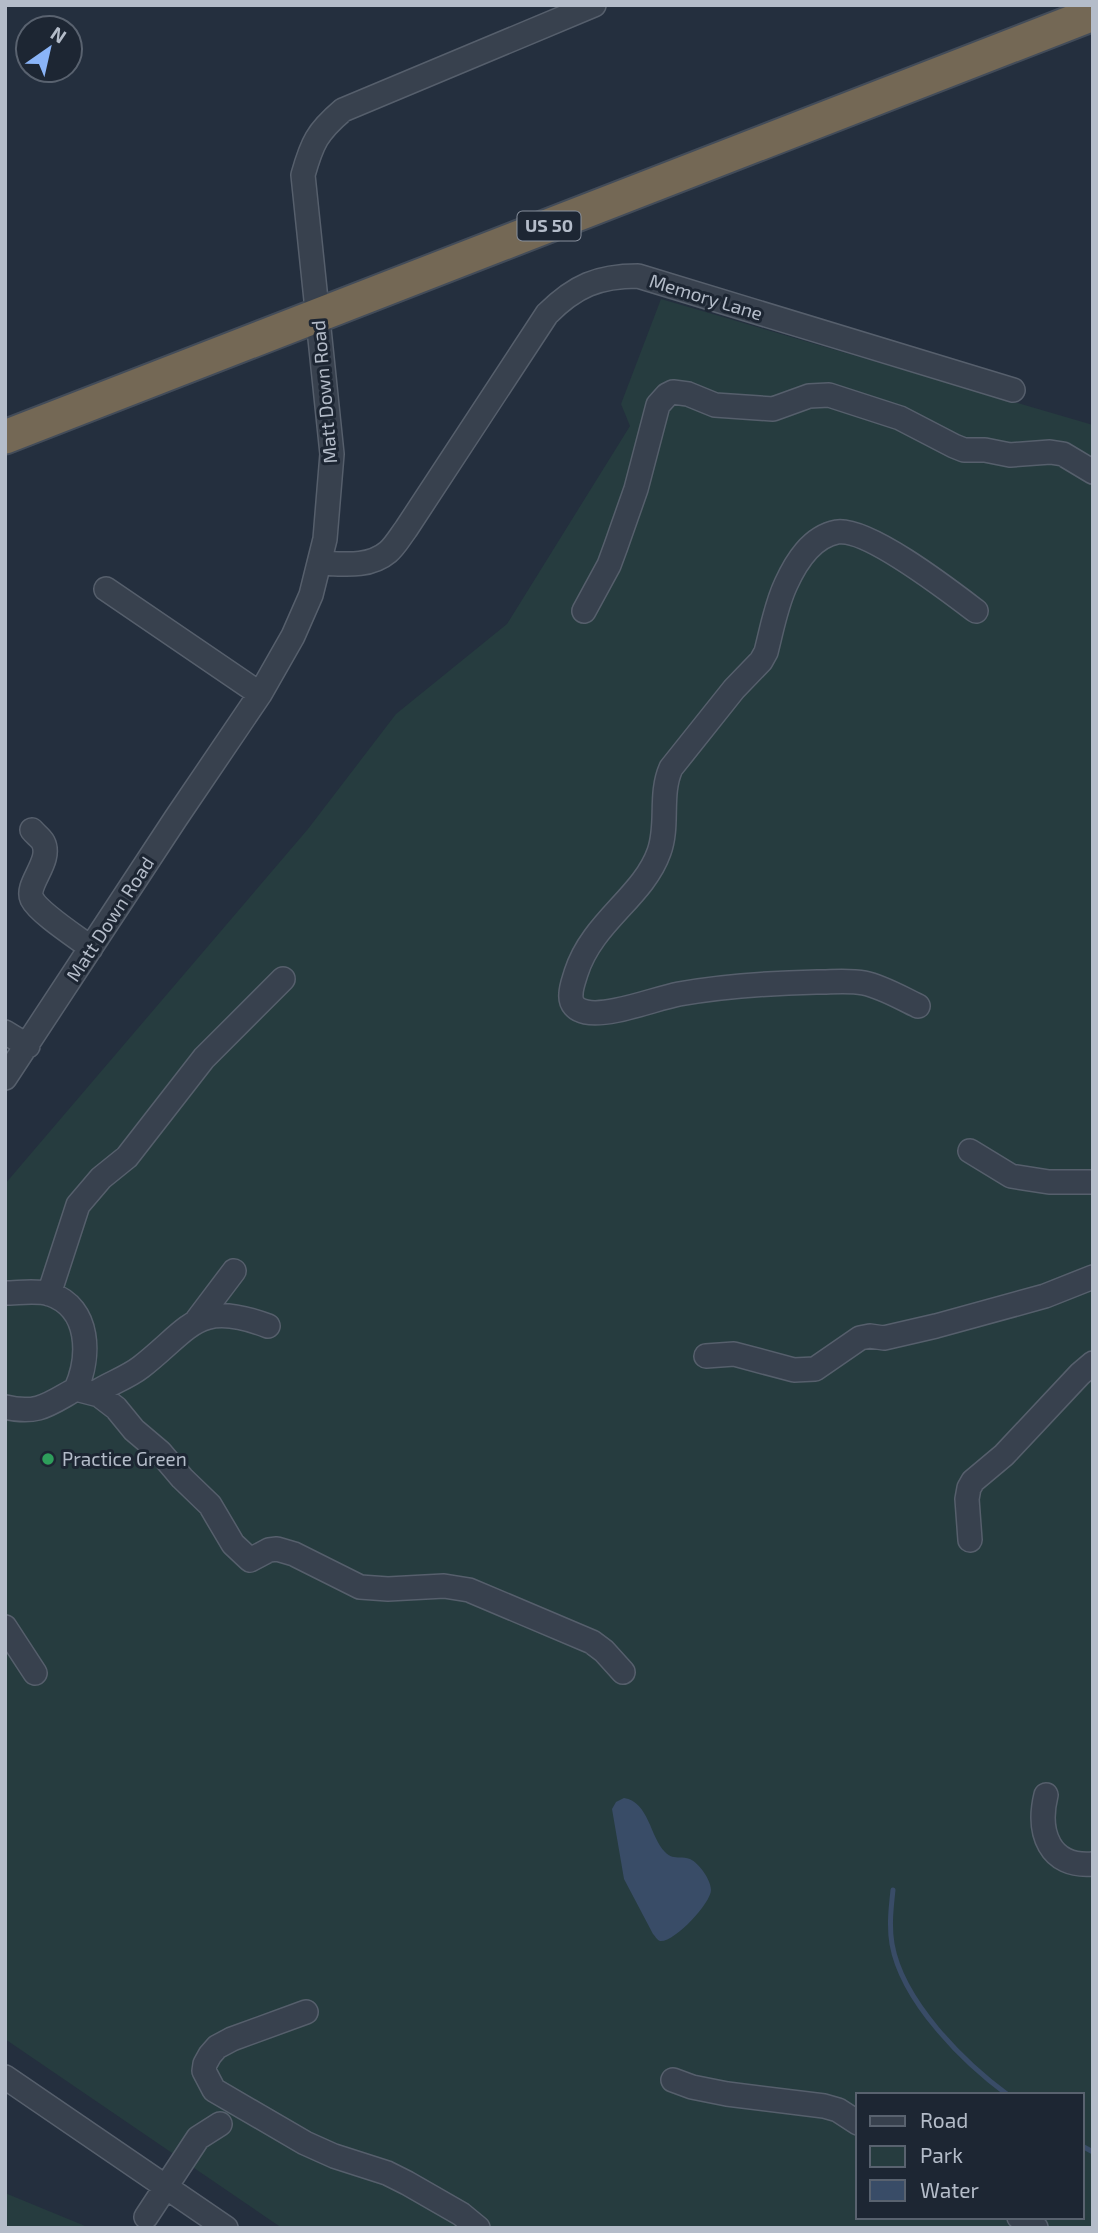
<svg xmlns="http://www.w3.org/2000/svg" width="1098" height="2233" font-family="'Exo 2',sans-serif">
<rect width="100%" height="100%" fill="#242f3e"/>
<path fill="#263c3f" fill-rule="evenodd" d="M 661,299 L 1093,425 L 1093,2228 L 282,2228 L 5,2039 L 5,1184 L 308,829 L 396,714 L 507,624 L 630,426 L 621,404 ZM 858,2095 L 1082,2095 L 1082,2217 L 858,2217 Z
M 5,2193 L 90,2228 L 5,2228 Z"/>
<path fill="#394c67" d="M 624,1798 C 649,1802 650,1837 665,1852 C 673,1861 681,1855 690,1859 C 699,1863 711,1880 711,1890 C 711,1903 674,1943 660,1941 C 657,1940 655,1936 653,1934 L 624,1879 L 612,1809 L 616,1802 Z"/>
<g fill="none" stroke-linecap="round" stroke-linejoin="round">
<path stroke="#394c67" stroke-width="5" d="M 893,1890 C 891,1908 889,1926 892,1944 C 902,2001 963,2062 1008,2095
M 1082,2146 L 1093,2152"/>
<g stroke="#565f6c" stroke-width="26">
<path id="minor" d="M 320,563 C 343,564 369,568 388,552 C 395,546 400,537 406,529 L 547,314 C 575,286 598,276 638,276 L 1013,390
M 106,589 L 260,694
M 584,611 L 609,565 L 616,546 L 636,489 L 658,405 L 667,395 L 673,392 L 688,394 L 715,405 L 773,409 L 809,396 L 829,395 L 900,418 L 954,446 L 964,450 L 985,450 L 1010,455 L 1050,452 L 1063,454 L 1093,472
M 32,830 C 35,834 41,838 43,842 C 53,861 25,884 32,899 C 39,913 78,938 91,948
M 918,1006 C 901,998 883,987 864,983 C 849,980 832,982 817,982 C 771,983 724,986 679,994 C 654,999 609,1017 586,1012 C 576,1010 570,1004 571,994 C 571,987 574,980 576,973 C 592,922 643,897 659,852 C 669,825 659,795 671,768 L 734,689 L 761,661 L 766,652 C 772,629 776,605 786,584 C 796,562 811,537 837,532 C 867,527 951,592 976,611
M 5,1032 L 28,1046
M 5,1078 L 176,818 L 260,694 L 293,636 L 311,595 L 325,539 L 332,454 L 303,175 C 312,143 317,132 343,110 L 594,5
M 970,1151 L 1011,1176 L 1049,1182 L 1093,1182
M 5,1293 C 19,1293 37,1290 50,1294 C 91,1308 90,1357 76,1389
M 49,1294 L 78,1205 L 101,1178 L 127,1157 L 204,1058 L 283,979
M 197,1320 L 234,1271
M 706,1356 L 734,1354 L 794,1370 L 815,1369 L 860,1338 L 870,1336 L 884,1338 L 936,1326 L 1045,1296 L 1093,1277
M 95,1393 C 108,1384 127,1378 141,1367 C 191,1328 197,1299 268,1326
M 5,1407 C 38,1415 49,1404 76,1389 L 99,1395 L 116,1408 L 134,1430 L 160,1452 L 182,1478 L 210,1505 L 233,1544 L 250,1560 L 269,1550 L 277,1549 L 294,1554 L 360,1587 L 388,1589 L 444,1586 L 469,1590 L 592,1642 L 604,1651 L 623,1672
M 970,1540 L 967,1499 L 969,1488 L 973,1481 L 1004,1455 L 1080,1374 L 1093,1363
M 5,1627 L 35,1673
M 1046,1795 C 1037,1832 1049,1868 1093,1864
M 306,2012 L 232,2039 L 217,2047 L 210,2055 L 205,2064 L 204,2071 L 214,2090 L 305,2143 L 334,2156 L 387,2173 L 407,2183 L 461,2214 L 478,2228
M 5,2077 L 226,2228
M 673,2080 L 692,2087 L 727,2094 L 824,2106 L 838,2110 L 858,2123
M 146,2217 L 198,2138 L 220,2124
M 1019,2217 L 1036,2228"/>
</g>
<g stroke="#434c59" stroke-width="37">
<path id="highway" d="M 5,437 L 1093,14"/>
</g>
<use href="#minor" stroke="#38414e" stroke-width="23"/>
<use href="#highway" stroke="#746855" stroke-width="33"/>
</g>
<circle fill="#2e9e5b" stroke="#1d2633" stroke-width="2.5" cx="48" cy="1459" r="7"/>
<g text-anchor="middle" stroke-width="6" stroke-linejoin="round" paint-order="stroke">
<rect fill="#1d2633" stroke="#878f9c" stroke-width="2" x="517.5" y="211.5" width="63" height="29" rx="5"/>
<g font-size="18" font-weight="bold" fill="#b4bcc9">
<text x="549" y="232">US 50</text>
</g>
<g font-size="19" fill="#b4bcc9" stroke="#1d2633">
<text transform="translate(706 297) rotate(17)" y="7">Memory Lane</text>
<text transform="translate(324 392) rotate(-95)" y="7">Matt Down Road</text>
<text transform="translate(110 919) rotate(-57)" y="7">Matt Down Road</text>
</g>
<g font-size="19" fill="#b4bcc9" stroke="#1d2633" text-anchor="start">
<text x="62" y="1466">Practice Green</text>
</g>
</g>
<rect width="1098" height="2233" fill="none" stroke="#b4bcc9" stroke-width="14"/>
<rect x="856" y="2093" width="228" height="126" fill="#1d2633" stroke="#59626f" stroke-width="2"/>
<rect x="870" y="2116" width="35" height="10" fill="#38414e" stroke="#59626f" stroke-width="2"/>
<text x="920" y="2128" font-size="21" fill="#b4bcc9">Road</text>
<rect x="870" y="2146" width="35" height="21" fill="#263c3f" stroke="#59626f" stroke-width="2"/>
<text x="920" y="2163" font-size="21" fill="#b4bcc9">Park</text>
<rect x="870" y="2180" width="35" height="21" fill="#394c67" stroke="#59626f" stroke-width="2"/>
<text x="920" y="2198" font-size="21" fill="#b4bcc9">Water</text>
<g transform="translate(49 49) rotate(34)"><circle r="33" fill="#1d2633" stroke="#59626f" stroke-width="2"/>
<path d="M0-5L12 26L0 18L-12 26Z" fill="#8ab4f8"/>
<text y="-10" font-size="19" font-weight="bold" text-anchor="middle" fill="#b4bcc9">N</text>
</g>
</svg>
